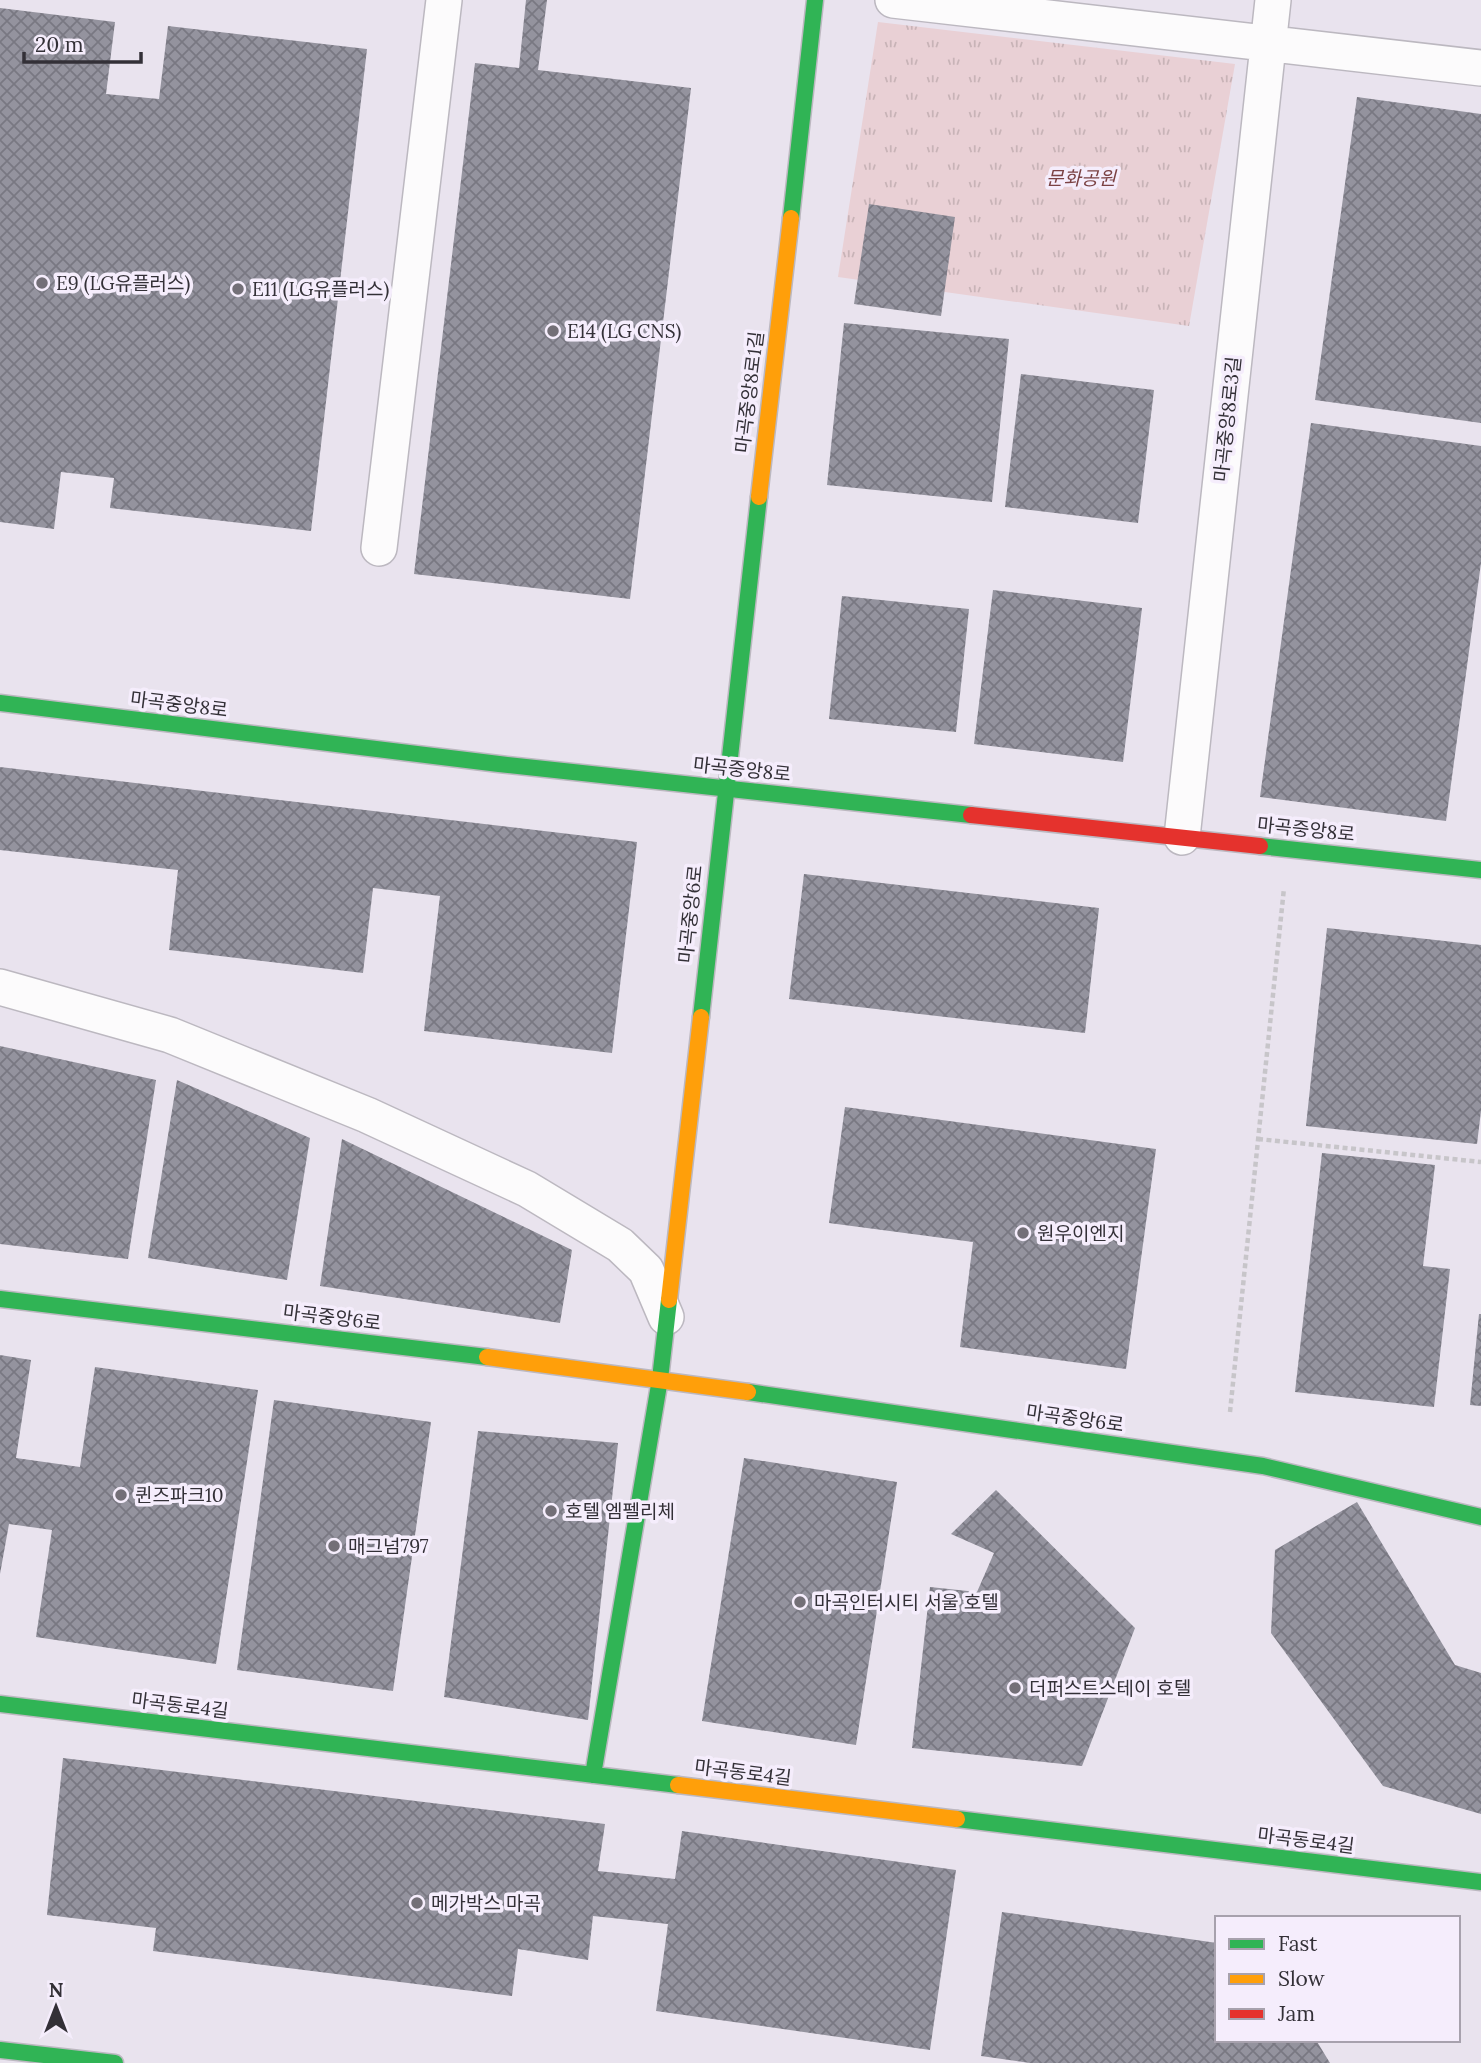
<svg xmlns="http://www.w3.org/2000/svg" width="1481" height="2063" font-family="Lora,'Noto Sans KR',serif">
<defs>
<pattern id="park-tufts" width="24" height="20" patternUnits="userSpaceOnUse" patternTransform="scale(1.75)"><rect width="24" height="20" fill="#e9d0d5"/><path d="M3 7l-1-3M5 7V3M7 7l1-3M15 17l-1-3M17 17v-4M19 17l1-3" fill="none" stroke="#c8b3b7"/></pattern>
<pattern id="building-cross-hatch" width="8" height="8" patternUnits="userSpaceOnUse" patternTransform="scale(1.75)"><rect width="8" height="8" fill="#94939e"/><path d="M0 0l8 8M0 8l8-8" fill="none" stroke="#797882"/></pattern>
</defs>
<rect width="100%" height="100%" fill="#e9e3ee"/>
<path fill="url(#park-tufts)" d="M 878,22 L 1235,64 L 1189,326 L 838,277 Z"/>
<path fill="url(#building-cross-hatch)" d="M 526,0 L 547,0 L 538,70 L 691,88 L 630,599 L 414,574 L 475,63 L 519,68 Z
M 0,8 L 115,22 L 106,94 L 159,99 L 168,26 L 367,49 L 311,531 L 110,508 L 114,478 L 61,472 L 54,529 L 0,522 Z
M 1357,97 L 1481,114 L 1481,423 L 1315,400 Z
M 869,204 L 955,217 L 941,316 L 854,304 Z
M 844,323 L 1009,339 L 992,502 L 827,485 Z
M 1021,374 L 1154,390 L 1138,523 L 1005,507 Z
M 1311,423 L 1481,446 L 1481,563 L 1446,821 L 1260,797 Z
M 993,590 L 1142,608 L 1123,762 L 974,744 Z
M 842,596 L 969,609 L 956,732 L 829,719 Z
M 0,767 L 637,842 L 612,1053 L 424,1031 L 440,896 L 373,888 L 363,973 L 169,950 L 178,870 L 0,850 Z
M 804,874 L 1099,908 L 1085,1033 L 789,999 Z
M 1327,928 L 1481,945 L 1481,1111 L 1477,1144 L 1306,1126 Z
M 0,1046 L 156,1080 L 128,1259 L 0,1244 Z
M 177,1080 L 310,1138 L 287,1280 L 148,1258 Z
M 845,1107 L 1156,1149 L 1126,1369 L 960,1347 L 973,1242 L 829,1223 Z
M 342,1139 L 572,1250 L 560,1323 L 320,1286 Z
M 1322,1153 L 1435,1165 L 1423,1266 L 1450,1269 L 1434,1407 L 1295,1392 Z
M 1479,1314 L 1481,1314 L 1481,1406 L 1470,1405 Z
M 0,1355 L 31,1360 L 16,1458 L 80,1467 L 95,1367 L 258,1390 L 216,1664 L 36,1637 L 52,1530 L 9,1524 L 0,1574 Z
M 274,1400 L 431,1422 L 393,1691 L 237,1670 Z
M 478,1431 L 618,1443 L 588,1720 L 444,1697 Z
M 744,1458 L 897,1482 L 856,1745 L 702,1721 Z
M 996,1490 L 1135,1628 L 1082,1766 L 912,1748 L 930,1587 L 977,1592 L 994,1553 L 951,1534 Z
M 1357,1502 L 1455,1665 L 1481,1673 L 1481,1814 L 1383,1786 L 1271,1633 L 1275,1550 Z
M 63,1758 L 605,1824 L 598,1871 L 675,1879 L 682,1831 L 956,1870 L 930,2050 L 656,2011 L 668,1924 L 593,1916 L 588,1960 L 518,1949 L 512,1996 L 153,1951 L 156,1928 L 47,1915 Z
M 1002,1912 L 1217,1943 L 1217,2040 L 1316,2040 L 1330,2063 L 1030,2063 L 981,2056 Z"/>
<g fill="none" stroke-linecap="round" stroke-linejoin="round">
<g stroke="#bcb8c0" stroke-width="38">
<path id="street" d="M 893,0 L 1481,68
M 379,548 L 444,0
M 1182,837 L 1273,0
M 0,987 L 170,1035 L 367,1115 L 527,1189 L 620,1245 L 646,1270 L 666,1317"/>
</g>
<g stroke="#bcb8c0" stroke-width="19">
<path id="fast" d="M 791,218 L 815,0
M 0,703 L 499,764 L 971,815
M 1260,846 L 1481,870
M 701,1017 L 759,497
M 0,1299 L 487,1357
M 748,1392 L 1263,1466 L 1481,1517
M 0,1704 L 678,1785
M 593,1775 L 660,1379 L 669,1300
M 957,1819 L 1481,1882
M 0,2050 L 115,2063"/>
</g>
<g stroke="#bcb8c0" stroke-width="19">
<path id="slow" d="M 759,497 L 791,218
M 669,1300 L 701,1017
M 487,1357 L 748,1392
M 678,1785 L 957,1819"/>
</g>
<g stroke="#bcb8c0" stroke-width="19">
<path id="jam" d="M 971,815 L 1260,846"/>
</g>
<path stroke="#c7c5c9" stroke-width="4.5" stroke-dasharray="5 3.5" stroke-linecap="butt" d="M 1258,1139 L 1481,1162
M 1230,1412 L 1284,888"/>
<use href="#street" stroke="#fcfbfc" stroke-width="35"/>
<use href="#fast" stroke="#30b455" stroke-width="16"/>
<use href="#slow" stroke="#ff9f0a" stroke-width="16"/>
<use href="#jam" stroke="#e5322d" stroke-width="16"/>
</g>
<g fill="#736f77" stroke="#f5edfc" stroke-width="2.5">
<circle cx="42" cy="283" r="7"/>
<circle cx="238" cy="289" r="7"/>
<circle cx="553" cy="331" r="7"/>
<circle cx="1023" cy="1233" r="7"/>
<circle cx="121" cy="1495" r="7"/>
<circle cx="551" cy="1511" r="7"/>
<circle cx="334" cy="1546" r="7"/>
<circle cx="800" cy="1602" r="7"/>
<circle cx="1015" cy="1688" r="7"/>
<circle cx="417" cy="1903" r="7"/>
</g>
<g text-anchor="middle" stroke-width="7" stroke-linejoin="round" paint-order="stroke">
<g font-size="19" font-style="italic" fill="#7b4244" stroke="#f5edfc">
<text x="1081" y="185">문화공원</text>
</g>
<g font-size="19" fill="#333037" stroke="#f5edfc" text-anchor="start">
<text x="56" y="290">E9 (LG유플러스)</text>
<text x="252" y="296">E11 (LG유플러스)</text>
<text x="567" y="338">E14 (LG CNS)</text>
<text x="1037" y="1240">원우이엔지</text>
<text x="135" y="1502">퀸즈파크10</text>
<text x="565" y="1518">호텔 엠펠리체</text>
<text x="348" y="1553">매그넘797</text>
<text x="814" y="1609">마곡인터시티 서울 호텔</text>
<text x="1029" y="1695">더퍼스트스테이 호텔</text>
<text x="431" y="1910">메가박스 마곡</text>
</g>
<g font-size="19" fill="#333037" stroke="#f5edfc">
<text transform="translate(749 392) rotate(-83)" y="7">마곡중앙8로1길</text>
<text transform="translate(1227 419) rotate(-84)" y="7">마곡중앙8로3길</text>
<text transform="translate(179 704) rotate(7)" y="7">마곡중앙8로</text>
<text transform="translate(742 769) rotate(6)" y="7">마곡중앙8로</text>
<text transform="translate(1306 829) rotate(6)" y="7">마곡중앙8로</text>
<text transform="translate(690 914) rotate(-84)" y="7">마곡중앙6로</text>
<text transform="translate(332 1317) rotate(7)" y="7">마곡중앙6로</text>
<text transform="translate(1075 1418) rotate(8)" y="7">마곡중앙6로</text>
<text transform="translate(180 1705) rotate(7)" y="7">마곡동로4길</text>
<text transform="translate(743 1772) rotate(7)" y="7">마곡동로4길</text>
<text transform="translate(1306 1840) rotate(7)" y="7">마곡동로4길</text>
</g>
</g>
<rect x="1215" y="1916" width="245" height="126" fill="#f5edfc" stroke="#a7a1ad" stroke-width="2"/>
<rect x="1229" y="1939" width="35" height="10" fill="#30b455" stroke="#a7a1ad" stroke-width="2"/>
<text x="1278" y="1951" font-size="21" fill="#333037">Fast</text>
<rect x="1229" y="1974" width="35" height="10" fill="#ff9f0a" stroke="#a7a1ad" stroke-width="2"/>
<text x="1278" y="1986" font-size="21" fill="#333037">Slow</text>
<rect x="1229" y="2009" width="35" height="10" fill="#e5322d" stroke="#a7a1ad" stroke-width="2"/>
<text x="1278" y="2021" font-size="21" fill="#333037">Jam</text>
<g transform="translate(56 2007)" stroke="#f5edfc" stroke-width="5" paint-order="stroke">
<path d="M0-5L12 26L0 18L-12 26Z" fill="#333037"/>
<text y="-10" font-size="19" font-weight="bold" text-anchor="middle" fill="#333037">N</text>
</g>
<path d="M24 52v10h117v-10" fill="none" stroke="#333037" stroke-width="3.5"/>
<text x="35" y="52" font-size="21" fill="#333037" stroke="#f5edfc" stroke-width="5" paint-order="stroke">20 m</text>
</svg>
